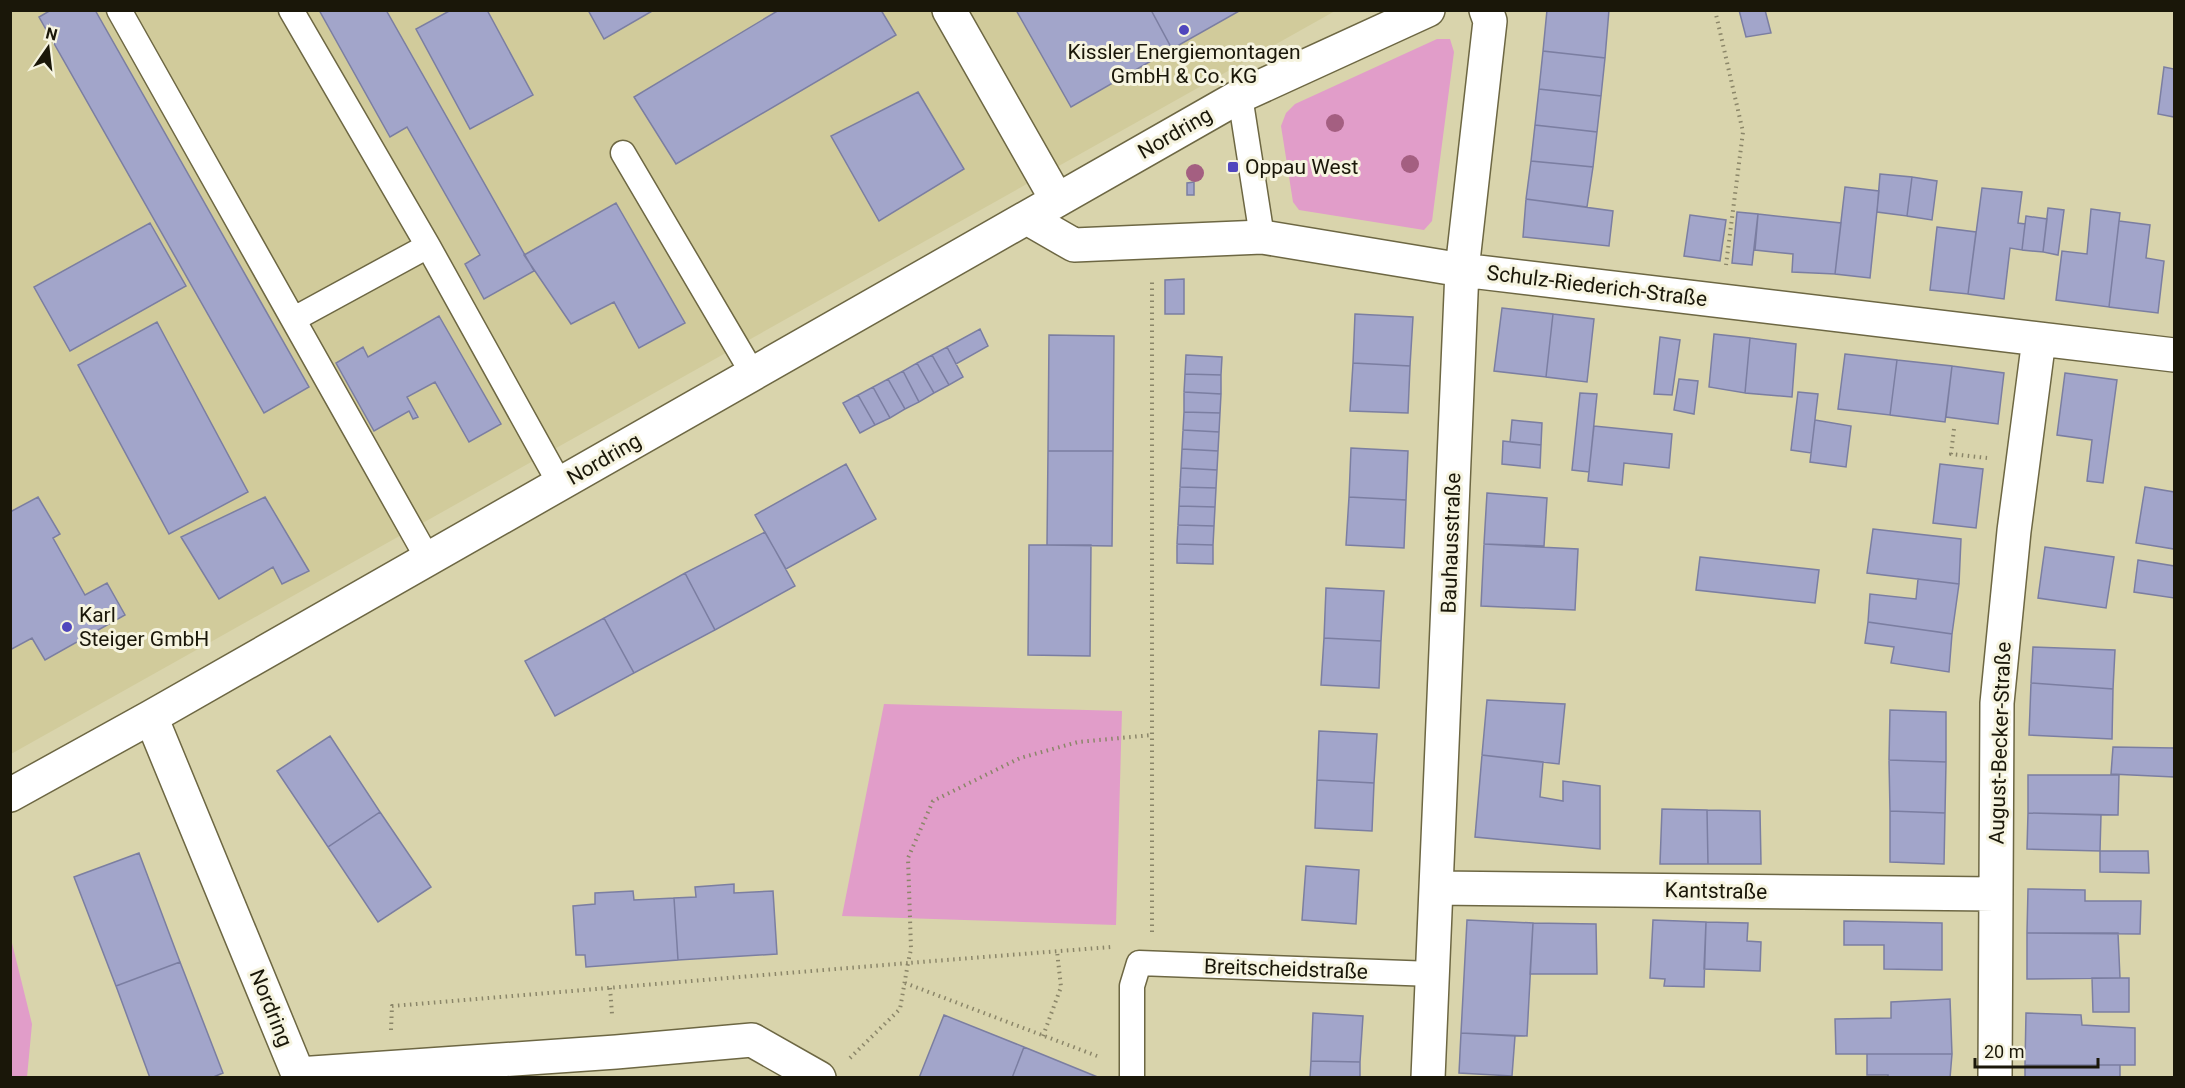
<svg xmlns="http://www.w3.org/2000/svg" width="2185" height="1088" font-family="Roboto,sans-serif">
<rect width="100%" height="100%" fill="#d9d4ac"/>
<path fill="#d1cb9b" d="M 11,11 L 1335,11 L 11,754 Z"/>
<path fill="#e19dc9" d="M 1437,39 L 1450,39 L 1454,52 L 1432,221 L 1424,230 L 1299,210 L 1293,202 L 1281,126 L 1286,113 L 1295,104 Z
M 884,704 L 1122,711 L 1116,925 L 842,916 Z
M 10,935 L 32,1024 L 27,1077 L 11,1077 Z"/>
<path fill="#a2a5ca" stroke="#7b7ea1" stroke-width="1.5" d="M 51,10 L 95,10 L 309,387 L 264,413 L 39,17 Z
M 319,10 L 386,10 L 534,271 L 484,299 L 465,264 L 480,255 L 407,127 L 390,137 Z
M 451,10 L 487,10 L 533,95 L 470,129 L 416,29 Z
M 588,10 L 654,10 L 604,39 Z
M 779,10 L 881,10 L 896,35 L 676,164 L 634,97 Z
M 1016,10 L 1151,10 L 1172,49 L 1071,107 Z
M 1151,10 L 1241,10 L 1172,49 Z
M 1547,10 L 1609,10 L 1605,58 L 1543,51 Z
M 1739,10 L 1765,10 L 1771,33 L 1746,37 Z
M 1543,51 L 1605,58 L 1601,96 L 1539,89 Z
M 2164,67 L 2174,69 L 2174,117 L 2158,114 Z
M 1539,89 L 1601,96 L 1597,132 L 1535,125 Z
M 918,92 L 964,169 L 879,221 L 831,136 Z
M 1535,125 L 1597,132 L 1593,167 L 1531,161 Z
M 1531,161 L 1593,167 L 1587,207 L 1526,199 Z
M 1880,174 L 1912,177 L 1907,216 L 1877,212 Z
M 1912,177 L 1937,181 L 1932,220 L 1907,216 Z
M 1194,182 L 1194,195 L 1187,195 L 1187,183 Z
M 1845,187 L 1879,191 L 1870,278 L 1835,274 Z
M 1982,188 L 2022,192 L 2018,223 L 2025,224 L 2022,250 L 2010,248 L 2004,299 L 1968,294 Z
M 1526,199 L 1613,211 L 1609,246 L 1523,237 Z
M 616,203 L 685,323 L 639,348 L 614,302 L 571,324 L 524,255 Z
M 2048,208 L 2064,210 L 2058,255 L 2043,252 Z
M 2091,209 L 2120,213 L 2109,307 L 2056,300 L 2062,251 L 2087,254 Z
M 1737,212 L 1758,214 L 1752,265 L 1732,263 Z
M 1758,214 L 1841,223 L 1835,274 L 1792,272 L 1793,254 L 1755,250 Z
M 1690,215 L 1726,220 L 1720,261 L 1684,256 Z
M 2026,216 L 2047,219 L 2043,252 L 2022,250 Z
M 2119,221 L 2150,225 L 2146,258 L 2164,261 L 2158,313 L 2109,307 Z
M 150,223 L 186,286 L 70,351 L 34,287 Z
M 1937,227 L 1976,232 L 1968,294 L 1930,290 Z
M 1184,279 L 1184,314 L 1165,314 L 1165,280 Z
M 1502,308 L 1553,314 L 1546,377 L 1494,371 Z
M 1355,314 L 1413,317 L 1410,366 L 1353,363 Z
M 1553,314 L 1594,319 L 1587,382 L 1546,377 Z
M 439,316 L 501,424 L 469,442 L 435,382 L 407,397 L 418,417 L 413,419 L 409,411 L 374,431 L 336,363 L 363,347 L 368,357 Z
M 157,322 L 248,492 L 169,534 L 78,365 Z
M 980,329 L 988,346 L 956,364 L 947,347 Z
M 1714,334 L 1750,338 L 1745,393 L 1709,387 Z
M 1049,335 L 1114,336 L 1113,451 L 1048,451 Z
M 1660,337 L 1680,340 L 1672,395 L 1654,394 Z
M 1750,338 L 1796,344 L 1792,397 L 1745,393 Z
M 947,347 L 963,377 L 949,385 L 932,355 Z
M 1845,354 L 1897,360 L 1890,415 L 1838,409 Z
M 932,355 L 949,385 L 934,393 L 917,363 Z
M 1186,355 L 1222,357 L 1221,375 L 1185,374 Z
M 1897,360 L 1952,366 L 1945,422 L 1890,415 Z
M 917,363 L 934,393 L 919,402 L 903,371 Z
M 1353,363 L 1410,366 L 1408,413 L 1350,411 Z
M 1952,366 L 2004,373 L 1998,424 L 1946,417 Z
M 903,371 L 919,402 L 905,409 L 888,379 Z
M 2065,373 L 2117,380 L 2103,483 L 2087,481 L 2092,440 L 2057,435 Z
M 1185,374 L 1221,375 L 1221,394 L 1184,392 Z
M 888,379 L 905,409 L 890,418 L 873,387 Z
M 1679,379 L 1698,381 L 1694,414 L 1674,410 Z
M 873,387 L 890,418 L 875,425 L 858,395 Z
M 1184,392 L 1221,394 L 1220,413 L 1184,412 Z
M 1798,392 L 1818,394 L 1811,453 L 1791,450 Z
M 1580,393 L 1597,394 L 1589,472 L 1572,470 Z
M 858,395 L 875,425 L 860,433 L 843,403 Z
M 1184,412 L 1220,413 L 1219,432 L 1183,430 Z
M 1512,420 L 1542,423 L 1541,445 L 1510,442 Z
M 1815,420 L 1851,426 L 1846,467 L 1810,462 Z
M 1594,426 L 1672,434 L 1669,468 L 1624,463 L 1622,485 L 1588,481 Z
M 1183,430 L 1219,432 L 1218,451 L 1182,449 Z
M 1503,441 L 1541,445 L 1540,468 L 1502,464 Z
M 1351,448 L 1408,451 L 1406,500 L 1349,497 Z
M 1182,449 L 1218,451 L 1217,470 L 1181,468 Z
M 1048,451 L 1113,451 L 1112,546 L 1047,545 Z
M 846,464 L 876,519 L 786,569 L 755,515 Z
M 1940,464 L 1983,469 L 1976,528 L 1933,523 Z
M 1181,468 L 1217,470 L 1216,488 L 1180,487 Z
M 1180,487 L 1216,488 L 1215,507 L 1179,506 Z
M 2145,487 L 2174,492 L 2174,549 L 2136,543 Z
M 1487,493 L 1547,498 L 1544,546 L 1484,544 Z
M 38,497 L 60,534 L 53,538 L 85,595 L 107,583 L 125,615 L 45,660 L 32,638 L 10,650 L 10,512 Z
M 265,497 L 309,571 L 282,584 L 273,567 L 219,599 L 181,537 Z
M 1349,497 L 1406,500 L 1404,548 L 1346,545 Z
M 1179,506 L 1215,507 L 1214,526 L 1178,525 Z
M 1178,525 L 1214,526 L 1213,545 L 1177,544 Z
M 1873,529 L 1961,539 L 1959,584 L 1867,573 Z
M 765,532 L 795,586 L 715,630 L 685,573 Z
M 1177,544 L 1213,545 L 1213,564 L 1177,563 Z
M 1484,544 L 1578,549 L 1575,610 L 1481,606 Z
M 1029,545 L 1091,545 L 1090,656 L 1028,655 Z
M 2045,547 L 2114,557 L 2106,608 L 2038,598 Z
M 1700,557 L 1819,570 L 1815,603 L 1696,590 Z
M 2138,560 L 2174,566 L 2174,598 L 2134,592 Z
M 685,573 L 715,630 L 634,673 L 604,618 Z
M 1918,579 L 1959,584 L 1952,634 L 1868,622 L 1870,594 L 1916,599 Z
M 1326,588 L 1384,591 L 1381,641 L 1324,638 Z
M 604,618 L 634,673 L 555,716 L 525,661 Z
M 1868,622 L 1952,634 L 1949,672 L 1891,663 L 1894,647 L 1865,643 Z
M 1324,638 L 1381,641 L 1379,688 L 1321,685 Z
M 2033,647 L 2115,650 L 2113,689 L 2031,683 Z
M 2031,683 L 2113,689 L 2112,739 L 2029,735 Z
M 1487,700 L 1565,704 L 1559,764 L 1482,755 Z
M 1890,710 L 1946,712 L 1946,762 L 1889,760 Z
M 1319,731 L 1377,734 L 1374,783 L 1317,780 Z
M 330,736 L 380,812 L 328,847 L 277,771 Z
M 2113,747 L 2174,748 L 2174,777 L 2111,774 Z
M 1482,755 L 1543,762 L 1540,797 L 1563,801 L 1563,781 L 1600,786 L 1600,849 L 1475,837 Z
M 1889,760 L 1946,762 L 1945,813 L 1890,811 Z
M 2028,775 L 2119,775 L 2118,815 L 2028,813 Z
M 1317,780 L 1374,783 L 1372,831 L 1315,828 Z
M 1662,809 L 1707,810 L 1708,864 L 1660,864 Z
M 1707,810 L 1760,811 L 1761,864 L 1708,864 Z
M 1890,811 L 1945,813 L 1944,864 L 1890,862 Z
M 380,812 L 431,887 L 378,922 L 328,847 Z
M 2028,813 L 2101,815 L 2100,851 L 2027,849 Z
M 2100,851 L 2148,851 L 2149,873 L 2100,872 Z
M 139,853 L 180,962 L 116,986 L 74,877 Z
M 1306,866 L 1359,870 L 1356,924 L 1302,920 Z
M 734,884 L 734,893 L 773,891 L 777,954 L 678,960 L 674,898 L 696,897 L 695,887 Z
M 2028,889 L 2085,890 L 2085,901 L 2141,901 L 2140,934 L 2027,933 Z
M 633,891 L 634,900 L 674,898 L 678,960 L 586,967 L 585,955 L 576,955 L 573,906 L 595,904 L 595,893 Z
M 1467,920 L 1533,923 L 1527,1036 L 1461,1033 Z
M 1653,920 L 1706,922 L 1704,987 L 1664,986 L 1665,979 L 1650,978 Z
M 1844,921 L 1942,923 L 1942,970 L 1884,969 L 1884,945 L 1844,945 Z
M 1706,922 L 1748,923 L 1747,941 L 1761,942 L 1760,971 L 1704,969 Z
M 1533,923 L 1596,924 L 1597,974 L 1530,974 Z
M 2027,933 L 2118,933 L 2120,978 L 2027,979 Z
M 180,962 L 223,1073 L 211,1078 L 150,1078 L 116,986 Z
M 2092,978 L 2129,978 L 2129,1012 L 2093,1012 Z
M 1950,999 L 1952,1054 L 1836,1054 L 1835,1019 L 1891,1018 L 1891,1002 Z
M 1313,1013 L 1363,1016 L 1360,1062 L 1311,1061 Z
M 2026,1013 L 2081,1015 L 2082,1025 L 2135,1028 L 2135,1065 L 2025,1065 Z
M 944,1015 L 1024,1047 L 1012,1078 L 919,1078 Z
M 1461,1033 L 1515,1036 L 1512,1076 L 1459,1073 Z
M 1024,1047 L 1100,1078 L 1012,1078 Z
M 1867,1054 L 1952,1054 L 1950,1078 L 1888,1078 L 1888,1075 L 1867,1075 Z
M 1311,1061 L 1360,1062 L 1360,1078 L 1310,1078 Z
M 2025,1065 L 2120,1065 L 2120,1078 L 2025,1078 Z"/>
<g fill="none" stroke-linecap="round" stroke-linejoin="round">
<g stroke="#6d6743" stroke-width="27">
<path id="lane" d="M 119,10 L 428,559
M 291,10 L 428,246 L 560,484
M 1240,96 L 1262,237
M 623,153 L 753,374
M 294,319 L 428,246
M 1132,1078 L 1132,986 L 1139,963 L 1433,974"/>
</g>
<g stroke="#6d6743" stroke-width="36">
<path id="street" d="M 949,10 L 1057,200
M 1027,218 L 1074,245 L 1262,237 L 1462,270 L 2174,355
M 151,717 L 298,1074 L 616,1052 L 752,1040 L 819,1078
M 10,795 L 151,717 L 1240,96 L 1428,10
M 1436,888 L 1995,894
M 1428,1078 L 1462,270 L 1490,21 L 1486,10
M 1995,1078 L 1997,703 L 2014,531 L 2039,339"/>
</g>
<path stroke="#8b8669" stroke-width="4" stroke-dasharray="1.5 4.5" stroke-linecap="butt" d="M 1715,10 L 1743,132 L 1726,265
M 1954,429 L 1951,454 L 1987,458
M 1152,932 L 1152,279
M 905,983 L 1097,1056
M 610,988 L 612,1014
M 391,1030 L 392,1006 L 908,963 L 911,949 L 908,858 L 933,801 L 1020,758 L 1078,742 L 1152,735
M 1043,1036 L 1061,987 L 1057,951
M 850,1058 L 900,1009 L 908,963 L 1111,947"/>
<use href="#lane" stroke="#fff" stroke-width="24"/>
<use href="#street" stroke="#fff" stroke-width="33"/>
</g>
<g fill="#a45f81">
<circle cx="1335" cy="123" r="9"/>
<circle cx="1410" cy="164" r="9"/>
<circle cx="1195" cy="173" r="9"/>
</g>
<g fill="#5046bd" stroke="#f6f4e0" stroke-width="2">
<circle cx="1184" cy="30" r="6"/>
<rect x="1227" y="161" width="12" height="12" rx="3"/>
<circle cx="67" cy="627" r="6"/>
</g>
<g text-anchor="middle" stroke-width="6" stroke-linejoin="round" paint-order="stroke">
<g font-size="21" fill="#1a1709" stroke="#f6f4e0" text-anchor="start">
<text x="1184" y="59" text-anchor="middle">Kissler Energiemontagen<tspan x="1184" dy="24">GmbH &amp; Co. KG</tspan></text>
<text x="1245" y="174">Oppau West</text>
<text x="79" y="622">Karl<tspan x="79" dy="24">Steiger GmbH</tspan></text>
</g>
<g font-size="21" fill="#1a1709" stroke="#f6f4e0">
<text transform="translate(1175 133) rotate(-30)" y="7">Nordring</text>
<text transform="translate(1597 286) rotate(7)" y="7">Schulz-Riederich-Straße</text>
<text transform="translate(604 459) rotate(-30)" y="7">Nordring</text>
<text transform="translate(1451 543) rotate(-88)" y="7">Bauhausstraße</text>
<text transform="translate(2000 743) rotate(-88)" y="7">August-Becker-Straße</text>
<text transform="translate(1716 891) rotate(1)" y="7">Kantstraße</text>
<text transform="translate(1286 969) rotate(2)" y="7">Breitscheidstraße</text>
<text transform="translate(271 1008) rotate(68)" y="7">Nordring</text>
</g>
</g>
<rect width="2185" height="1088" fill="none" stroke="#1a1709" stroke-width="24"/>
<g transform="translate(48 48) rotate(14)" stroke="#f6f4e0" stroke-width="4.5" paint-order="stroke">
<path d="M0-4.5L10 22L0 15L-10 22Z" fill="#1a1709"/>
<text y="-9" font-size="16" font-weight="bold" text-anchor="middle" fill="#1a1709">N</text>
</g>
<path d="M1975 1058v9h123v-9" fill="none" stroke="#1a1709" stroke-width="3"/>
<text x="1984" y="1058" font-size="18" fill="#1a1709" stroke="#f6f4e0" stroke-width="4.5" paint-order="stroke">20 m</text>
</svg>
